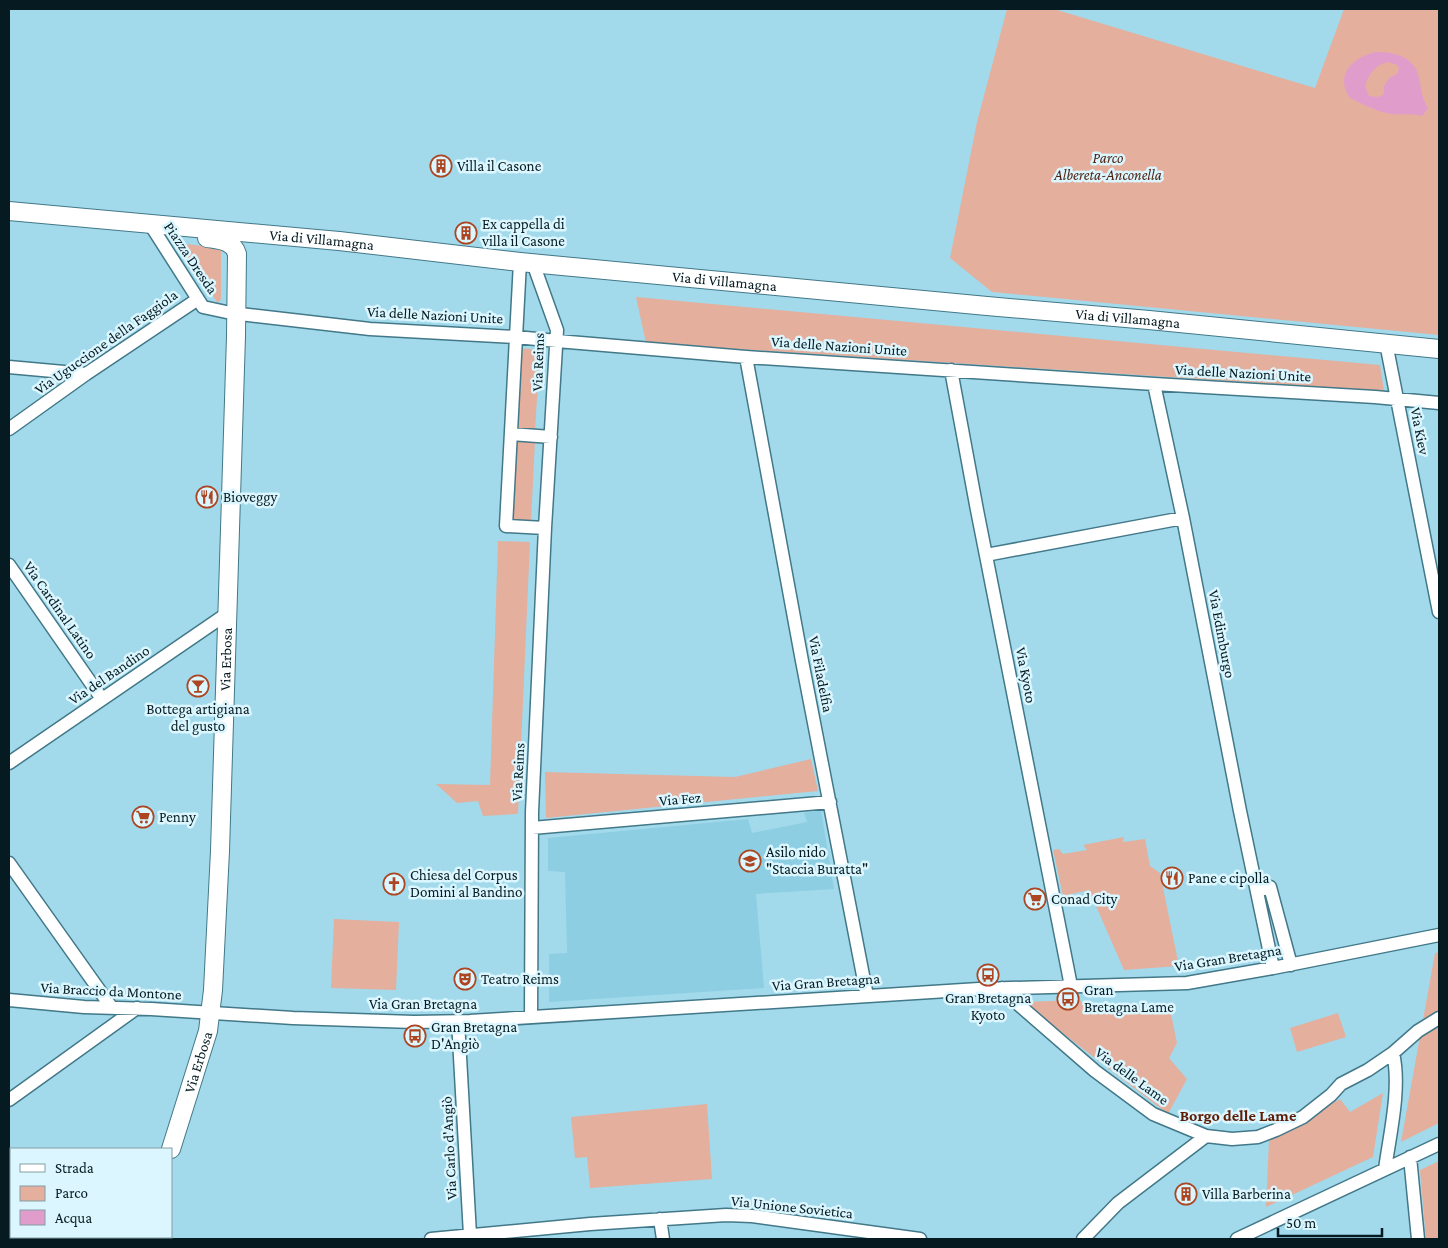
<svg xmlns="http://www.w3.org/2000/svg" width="1448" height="1248" font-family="'Crimson Pro',serif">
<rect width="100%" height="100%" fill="#a2daec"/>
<path fill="#8dcee3" d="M 821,810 L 834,889 L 756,894 L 764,988 L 549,1002 L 549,954 L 567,953 L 565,872 L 548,871 L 548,838 L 748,819 L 752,833 L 807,822 L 804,813 Z"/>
<path fill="#e4af9d" d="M 1007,9 L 1054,9 L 1315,88 L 1344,9 L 1439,9 L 1439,335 L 992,292 L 950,258 L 977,122 Z
M 177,243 L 221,248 L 221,299 L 219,302 L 217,302 Z
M 636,297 L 1380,365 L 1384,391 L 646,343 Z
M 519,348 L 540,350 L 535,431 L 515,429 Z
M 516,440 L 535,441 L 531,522 L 512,521 Z
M 498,541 L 530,542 L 518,814 L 483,816 L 478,801 L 457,803 L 436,784 L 490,785 Z
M 811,759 L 818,791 L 546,818 L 545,772 L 735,777 Z
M 1124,837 L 1123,842 L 1145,839 L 1150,866 L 1160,873 L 1179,966 L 1124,970 L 1089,890 L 1063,896 L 1053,850 L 1059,849 L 1063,854 L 1087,850 L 1083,845 Z
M 334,919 L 399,922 L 396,990 L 331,988 Z
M 1439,952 L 1439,1123 L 1401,1142 L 1435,953 Z
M 1080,1000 L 1090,1012 L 1097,1013 L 1170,1009 L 1177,1043 L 1169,1058 L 1187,1079 L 1168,1114 L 1022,1002 Z
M 1338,1013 L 1346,1037 L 1297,1052 L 1290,1028 Z
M 1383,1093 L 1373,1157 L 1266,1207 L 1269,1140 L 1340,1099 L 1350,1112 Z
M 707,1104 L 712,1179 L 590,1188 L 587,1157 L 575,1158 L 571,1117 Z
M 1439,1161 L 1439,1239 L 1426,1239 L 1420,1170 Z"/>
<path fill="#e09dcb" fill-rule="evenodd" d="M 1376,52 C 1395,52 1415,57 1419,78 C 1422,91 1421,97 1428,108 L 1422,116 C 1411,113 1401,115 1391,114 C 1377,112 1363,104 1350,98 C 1334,75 1353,57 1376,52 ZM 1388,62 L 1397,65 L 1399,68 L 1397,74 L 1390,77 L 1384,86 L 1384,94 L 1378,97 L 1369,96 L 1365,86 C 1368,75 1376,64 1388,62 Z"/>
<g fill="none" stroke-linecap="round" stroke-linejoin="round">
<g stroke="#427888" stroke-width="15">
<path id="minor" d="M 150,224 L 203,307 L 231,313 L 370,329 L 516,337 L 557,341 L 746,357 L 1154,384 L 1375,397 L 1439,403
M 520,262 L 506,526 L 545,528
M 1386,343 L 1439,612
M 746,357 L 802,661 L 867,996
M 9,367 L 86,374
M 951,370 L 977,510 L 1071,986
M 1154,384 L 1183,518 L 1240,811 L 1273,968
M 9,429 L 86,374 L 198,299
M 511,434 L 551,437
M 986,555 L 1183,518
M 9,565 L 102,699
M 9,763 L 228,613
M 532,828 L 830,802
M 9,863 L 112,1008
M 1257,890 L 1270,887 L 1291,965
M 1002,988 L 1011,998 L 1095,1071 L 1153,1114 L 1206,1136 L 1232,1139 L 1258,1137 L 1276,1130 L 1303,1117 L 1331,1095 L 1341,1084 L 1368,1070 L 1393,1053 L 1418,1031 L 1439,1018
M 9,1000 L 84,1007 L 151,1009 L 293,1018 L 414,1022 L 470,1021 L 979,989 L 1187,983 L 1273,968 L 1439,935
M 531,1017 L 532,812 L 545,528 L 557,330 L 533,263
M 458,1021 L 470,1235
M 9,1100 L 137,1008
M 1410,1157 L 1418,1239
M 1385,1169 C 1390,1133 1401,1088 1393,1053
M 660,1219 L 663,1239
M 431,1239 L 590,1224 L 726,1215 L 752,1216 L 920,1239
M 1083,1239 L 1118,1203 L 1206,1136
M 1237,1239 L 1439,1144"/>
</g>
<g stroke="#427888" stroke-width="20">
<g id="secondary">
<path id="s1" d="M 9,211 L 339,241 L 520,262 L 987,306 L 1149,320 L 1439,349"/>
<path id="s2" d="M 171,1149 L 208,1031 L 213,990 L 220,851 L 236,336 L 237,254 C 233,240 219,240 207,238"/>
<path d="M 145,1239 L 146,1237"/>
</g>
</g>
<use href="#minor" stroke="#fff" stroke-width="12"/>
<use href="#secondary" stroke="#fff" stroke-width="18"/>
</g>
<defs>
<g id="building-ring" transform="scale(1.125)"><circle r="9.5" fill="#dbf6ff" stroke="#ac4520" stroke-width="1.5"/><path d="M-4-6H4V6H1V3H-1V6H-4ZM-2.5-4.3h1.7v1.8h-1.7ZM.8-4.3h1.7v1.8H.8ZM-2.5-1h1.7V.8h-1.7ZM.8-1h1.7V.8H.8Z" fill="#ac4520"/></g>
<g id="restaurant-ring" transform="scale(1.125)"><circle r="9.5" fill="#dbf6ff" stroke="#ac4520" stroke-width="1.5"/><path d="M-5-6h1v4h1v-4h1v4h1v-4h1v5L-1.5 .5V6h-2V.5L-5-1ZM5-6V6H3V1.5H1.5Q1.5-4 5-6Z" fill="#ac4520"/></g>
<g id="bar-ring" transform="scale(1.125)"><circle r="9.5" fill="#dbf6ff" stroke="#ac4520" stroke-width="1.5"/><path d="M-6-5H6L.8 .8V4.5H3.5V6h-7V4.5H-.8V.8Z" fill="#ac4520"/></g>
<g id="supermarket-ring" transform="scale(1.125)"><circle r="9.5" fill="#dbf6ff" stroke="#ac4520" stroke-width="1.5"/><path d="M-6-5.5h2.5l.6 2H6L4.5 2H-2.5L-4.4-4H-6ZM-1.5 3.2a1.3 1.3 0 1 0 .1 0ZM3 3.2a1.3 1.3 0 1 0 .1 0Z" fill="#ac4520"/></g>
<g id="school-ring" transform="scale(1.125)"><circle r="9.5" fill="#dbf6ff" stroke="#ac4520" stroke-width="1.5"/><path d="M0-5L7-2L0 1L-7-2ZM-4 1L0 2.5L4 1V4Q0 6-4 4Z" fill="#ac4520"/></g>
<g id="church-ring" transform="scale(1.125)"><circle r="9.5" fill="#dbf6ff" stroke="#ac4520" stroke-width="1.5"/><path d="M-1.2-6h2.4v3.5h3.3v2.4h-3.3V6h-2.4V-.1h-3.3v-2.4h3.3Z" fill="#ac4520"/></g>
<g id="bus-ring" transform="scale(1.125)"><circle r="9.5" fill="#dbf6ff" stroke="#ac4520" stroke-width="1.5"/><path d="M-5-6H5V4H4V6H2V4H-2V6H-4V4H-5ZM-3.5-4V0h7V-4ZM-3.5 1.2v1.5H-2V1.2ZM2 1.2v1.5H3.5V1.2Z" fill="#ac4520"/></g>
<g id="theatre-ring" transform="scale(1.125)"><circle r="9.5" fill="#dbf6ff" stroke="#ac4520" stroke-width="1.5"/><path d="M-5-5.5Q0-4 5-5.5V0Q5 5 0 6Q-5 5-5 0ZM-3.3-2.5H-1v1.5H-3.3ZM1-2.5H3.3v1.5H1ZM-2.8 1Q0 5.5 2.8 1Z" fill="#ac4520"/></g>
</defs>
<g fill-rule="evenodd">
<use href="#building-ring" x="441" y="166"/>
<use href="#building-ring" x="466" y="233"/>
<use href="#restaurant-ring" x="207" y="497"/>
<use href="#bar-ring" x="198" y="686"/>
<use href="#supermarket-ring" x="143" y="817"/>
<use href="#school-ring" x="750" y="861"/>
<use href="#restaurant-ring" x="1172" y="878"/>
<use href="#church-ring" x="394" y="884"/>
<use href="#supermarket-ring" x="1035" y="899"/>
<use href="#bus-ring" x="988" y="975"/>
<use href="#theatre-ring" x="465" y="979"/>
<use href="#bus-ring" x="1068" y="999"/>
<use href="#bus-ring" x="415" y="1036"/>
<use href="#building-ring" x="1186" y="1194"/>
</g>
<g text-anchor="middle" stroke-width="5" stroke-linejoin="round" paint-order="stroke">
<g font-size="15" font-style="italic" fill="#4e1e0d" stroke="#dbf6ff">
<text x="1108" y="163">Parco<tspan x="1108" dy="17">Albereta-Anconella</tspan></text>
</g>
<g font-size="15" fill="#051b21" stroke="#dbf6ff" text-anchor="start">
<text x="457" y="171">Villa il Casone</text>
<text x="482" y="229">Ex cappella di<tspan x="482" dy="17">villa il Casone</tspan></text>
<text x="223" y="502">Bioveggy</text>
<text x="198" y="714" text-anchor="middle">Bottega artigiana<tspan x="198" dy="17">del gusto</tspan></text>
<text x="159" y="822">Penny</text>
<text x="766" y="857">Asilo nido<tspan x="766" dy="17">"Staccia Buratta"</tspan></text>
<text x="410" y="880">Chiesa del Corpus<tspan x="410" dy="17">Domini al Bandino</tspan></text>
<text x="1188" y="883">Pane e cipolla</text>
<text x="1051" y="904">Conad City</text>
<text x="481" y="984">Teatro Reims</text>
<text x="1084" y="995">Gran<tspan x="1084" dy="17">Bretagna Lame</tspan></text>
<text x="988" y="1003" text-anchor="middle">Gran Bretagna<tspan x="988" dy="17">Kyoto</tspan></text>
<text x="431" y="1032">Gran Bretagna<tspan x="431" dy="17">D'Angiò</tspan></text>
<text x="1202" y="1199">Villa Barberina</text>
</g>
<g font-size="15" fill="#051b21" stroke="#dbf6ff">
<text dy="5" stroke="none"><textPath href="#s1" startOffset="314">Via di Villamagna</textPath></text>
<text transform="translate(191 258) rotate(56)" y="5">Piazza Dresda</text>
<text dy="5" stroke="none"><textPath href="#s1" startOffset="719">Via di Villamagna</textPath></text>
<text transform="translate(435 315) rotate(3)" y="5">Via delle Nazioni Unite</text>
<text dy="5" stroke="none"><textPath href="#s1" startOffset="1124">Via di Villamagna</textPath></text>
<text transform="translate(106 342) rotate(-35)" y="5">Via Uguccione della Faggiola</text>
<text transform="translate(839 346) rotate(4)" y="5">Via delle Nazioni Unite</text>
<text transform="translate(538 362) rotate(-88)" y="5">Via Reims</text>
<text transform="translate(1243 373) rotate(3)" y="5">Via delle Nazioni Unite</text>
<text transform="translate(1420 431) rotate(79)" y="5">Via Kiev</text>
<text transform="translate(60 610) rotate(55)" y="5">Via Cardinal Latino</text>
<text transform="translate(1222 634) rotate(79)" y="5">Via Edimburgo</text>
<text dy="5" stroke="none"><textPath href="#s2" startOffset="496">Via Erbosa</textPath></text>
<text transform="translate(821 674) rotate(79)" y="5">Via Filadelfia</text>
<text transform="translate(109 675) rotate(-34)" y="5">Via del Bandino</text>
<text transform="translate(1026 675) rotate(79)" y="5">Via Kyoto</text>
<text transform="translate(518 772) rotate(-87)" y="5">Via Reims</text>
<text transform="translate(680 799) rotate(-5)" y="5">Via Fez</text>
<text transform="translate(1228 958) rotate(-9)" y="5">Via Gran Bretagna</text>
<text transform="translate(826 982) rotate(-4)" y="5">Via Gran Bretagna</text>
<text transform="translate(111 991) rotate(3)" y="5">Via Braccio da Montone</text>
<text x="423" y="1009">Via Gran Bretagna</text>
<text dy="5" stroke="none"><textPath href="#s2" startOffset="91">Via Erbosa</textPath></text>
<text transform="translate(1132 1076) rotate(36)" y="5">Via delle Lame</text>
<text transform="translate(449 1148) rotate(-93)" y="5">Via Carlo d'Angiò</text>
<text transform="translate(792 1207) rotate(6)" y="5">Via Unione Sovietica</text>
</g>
<g font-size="16" font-weight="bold" fill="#5d1c03" stroke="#dbf6ff">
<text x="1238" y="1121">Borgo delle Lame</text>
</g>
</g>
<rect width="1448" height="1248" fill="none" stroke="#051b21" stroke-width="20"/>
<rect x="10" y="1148" width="162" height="90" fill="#dbf6ff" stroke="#859ea6"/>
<rect x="20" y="1164" width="25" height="8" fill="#ffffff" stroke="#859ea6"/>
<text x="55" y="1173" font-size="15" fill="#051b21">Strada</text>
<rect x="20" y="1186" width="25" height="15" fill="#e4af9d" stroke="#859ea6"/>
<text x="55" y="1198" font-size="15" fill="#051b21">Parco</text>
<rect x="20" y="1210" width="25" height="15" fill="#e09dcb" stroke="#859ea6"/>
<text x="55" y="1223" font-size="15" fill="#051b21">Acqua</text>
<path d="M1278 1228v8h104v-8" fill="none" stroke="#051b21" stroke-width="2.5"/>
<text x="1286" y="1228" font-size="15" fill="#051b21" stroke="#dbf6ff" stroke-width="4" paint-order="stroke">50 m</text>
</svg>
